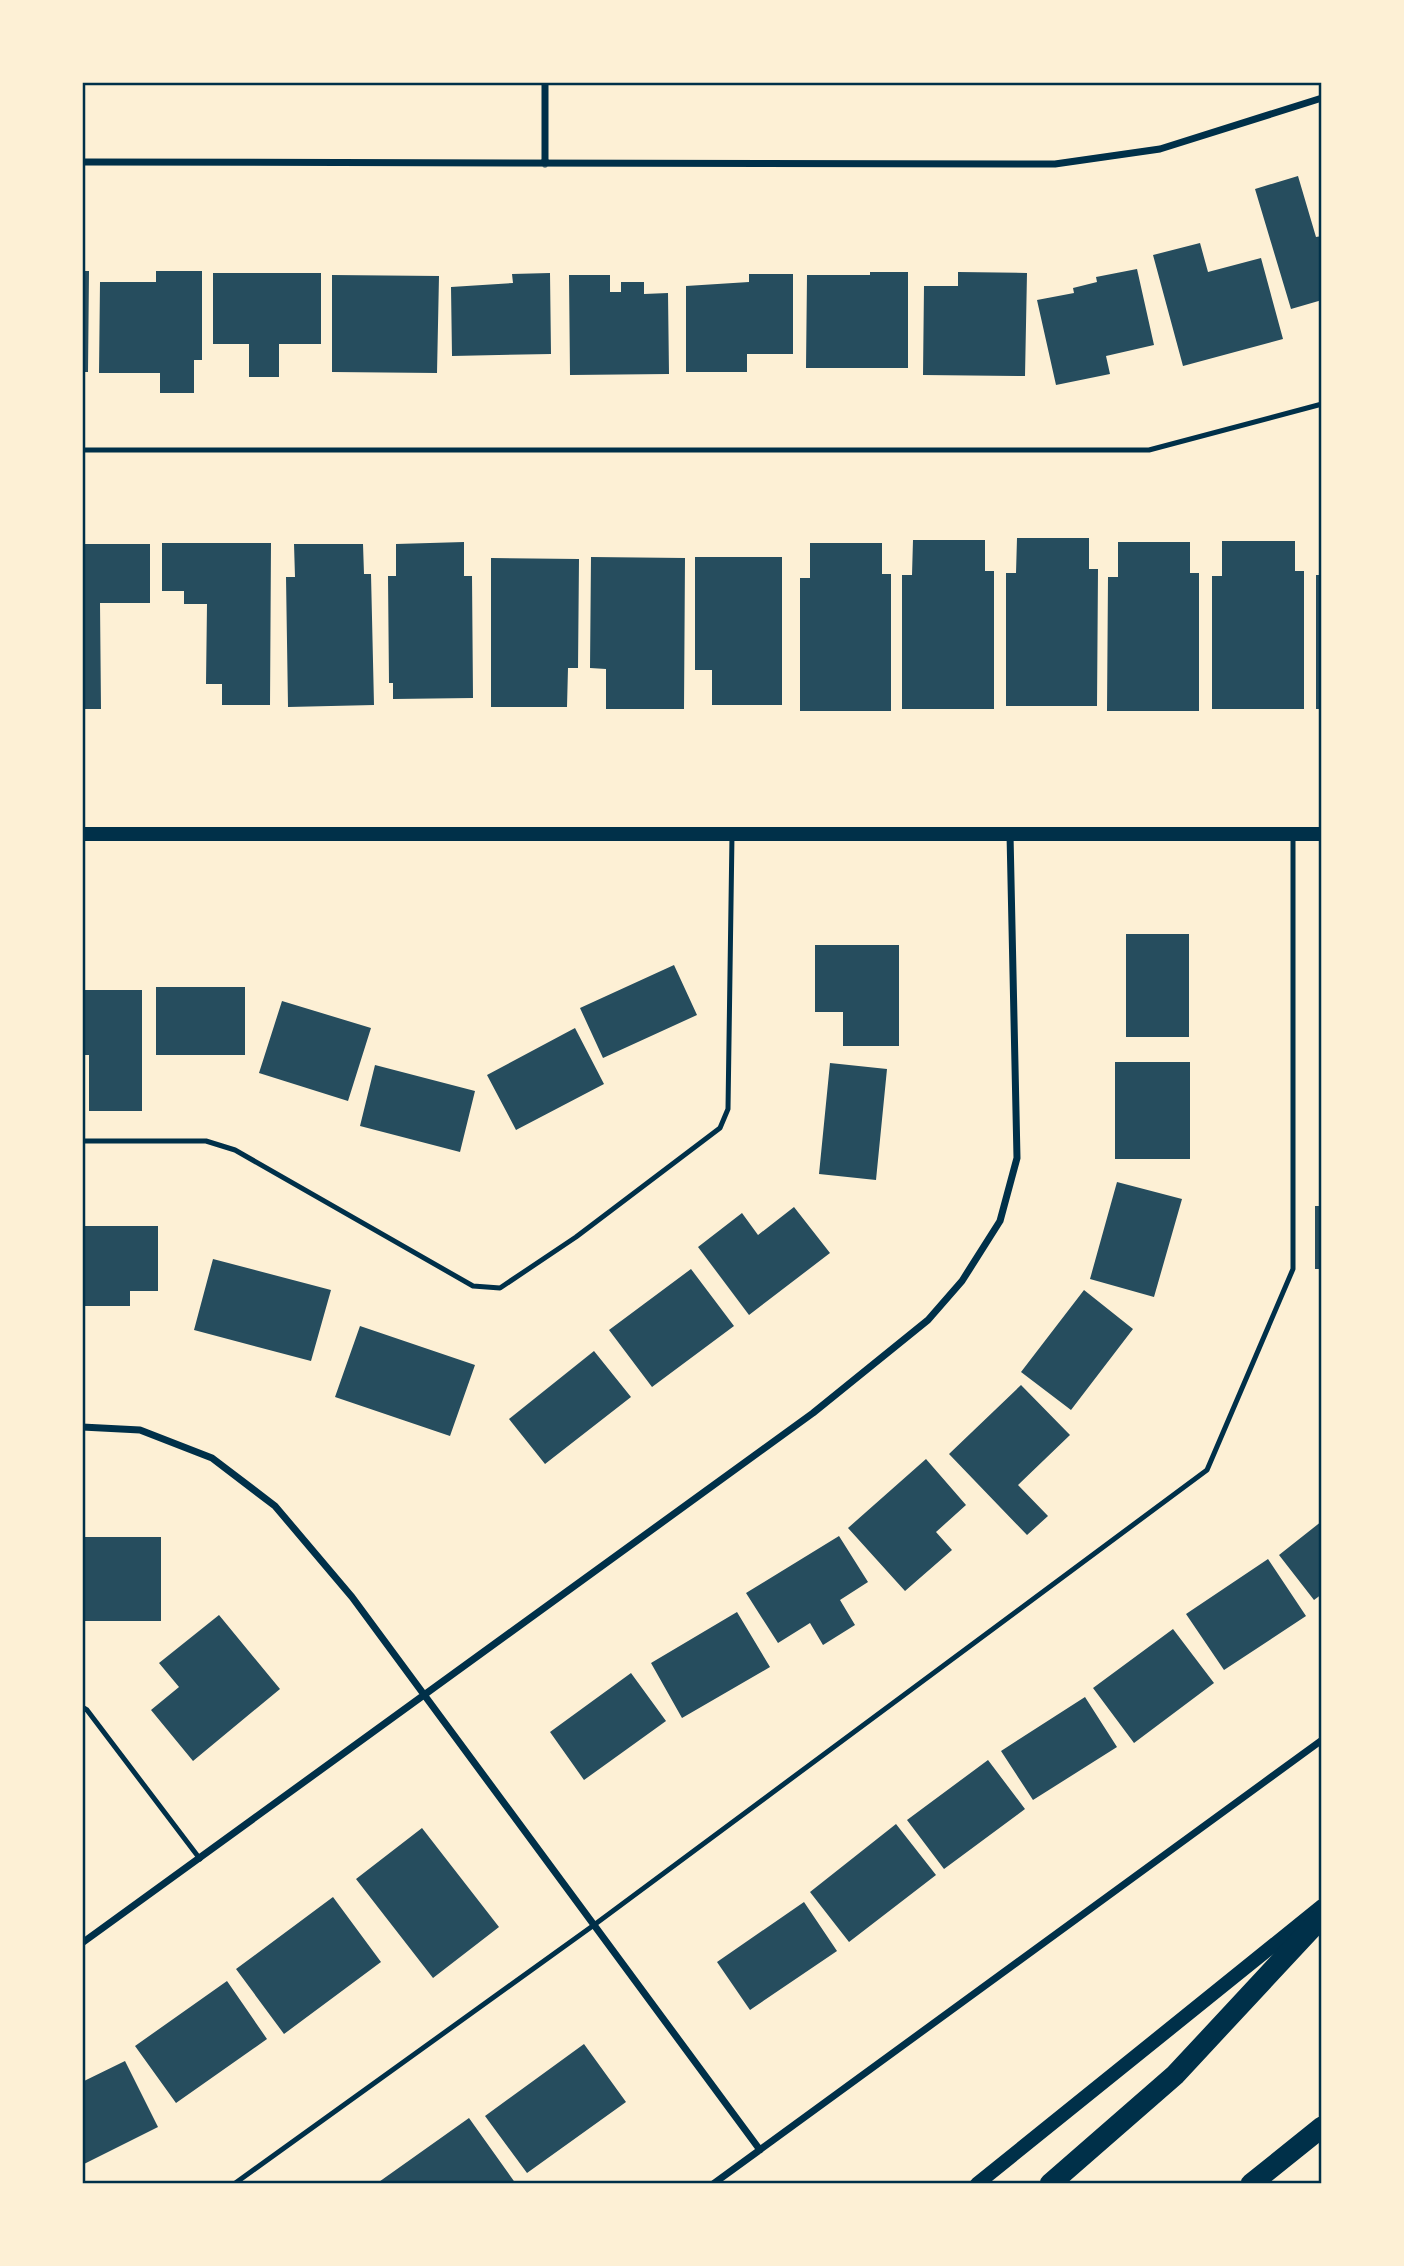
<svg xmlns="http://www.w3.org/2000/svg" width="1404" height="2266" font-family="'Source Sans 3',sans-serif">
<rect width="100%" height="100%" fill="#fdf0d5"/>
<path fill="#264d5e" d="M 1298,176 L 1316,237 L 1322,236 L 1322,300 L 1291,309 L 1255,189 Z
M 1200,243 L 1208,272 L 1261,258 L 1283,339 L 1183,366 L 1153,255 Z
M 1137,269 L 1154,345 L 1106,356 L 1110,374 L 1056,385 L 1037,300 L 1074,293 L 1073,288 L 1097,282 L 1096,277 Z
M 82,271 L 89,271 L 88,372 L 82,372 Z
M 156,271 L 202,271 L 202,360 L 194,360 L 194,393 L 160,393 L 160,373 L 99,373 L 100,282 L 156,282 Z
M 870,272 L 908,272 L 908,368 L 806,368 L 807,275 L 870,275 Z
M 958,272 L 1027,273 L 1025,376 L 923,375 L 924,286 L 958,286 Z
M 213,273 L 321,273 L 321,344 L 279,344 L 279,377 L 249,377 L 249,344 L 213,344 Z
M 550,273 L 551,354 L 452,356 L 451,287 L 513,283 L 512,274 Z
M 749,274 L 793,274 L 793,354 L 747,354 L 747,372 L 686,372 L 686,286 L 749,282 Z
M 332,275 L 439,276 L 437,373 L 332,372 Z
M 569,275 L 610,275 L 610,292 L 621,292 L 621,282 L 644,282 L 644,294 L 668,293 L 669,374 L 570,375 Z
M 1017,538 L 1089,538 L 1089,569 L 1098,569 L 1097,706 L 1006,706 L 1006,573 L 1016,573 Z
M 913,540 L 985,540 L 985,571 L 994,571 L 994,709 L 902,709 L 902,575 L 912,575 Z
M 1222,541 L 1295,541 L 1295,571 L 1304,571 L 1304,709 L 1212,709 L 1212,576 L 1222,576 Z
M 464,542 L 464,576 L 472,576 L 473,698 L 393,699 L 393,683 L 389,683 L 388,576 L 396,576 L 396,544 Z
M 1118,542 L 1190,542 L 1190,573 L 1199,573 L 1199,711 L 1107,711 L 1108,577 L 1118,577 Z
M 162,543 L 271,543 L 270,705 L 222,705 L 222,684 L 206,684 L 207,604 L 184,604 L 184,591 L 162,591 Z
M 810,543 L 882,543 L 882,574 L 891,574 L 891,711 L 800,711 L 800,578 L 810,578 Z
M 82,544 L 150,544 L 150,603 L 100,603 L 101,709 L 82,709 Z
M 294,544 L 363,544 L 364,574 L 371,574 L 374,705 L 288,707 L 286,577 L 295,577 Z
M 591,557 L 685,558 L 684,709 L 606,709 L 606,669 L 590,668 Z
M 695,557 L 782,557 L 782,705 L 712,705 L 712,670 L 695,670 Z
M 491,558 L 579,559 L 578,668 L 568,668 L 567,707 L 491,707 Z
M 1316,575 L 1322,575 L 1322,709 L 1316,709 Z
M 1126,934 L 1189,934 L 1189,1037 L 1126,1037 Z
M 815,945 L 899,945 L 899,1046 L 843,1046 L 843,1012 L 815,1012 Z
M 674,965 L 697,1015 L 603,1058 L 580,1008 Z
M 156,987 L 245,987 L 245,1055 L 156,1055 Z
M 82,990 L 142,990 L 142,1111 L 89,1111 L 89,1055 L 82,1055 Z
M 282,1001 L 371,1028 L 348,1101 L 259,1073 Z
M 575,1028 L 604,1084 L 516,1130 L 487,1075 Z
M 1115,1062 L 1190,1062 L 1190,1159 L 1115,1159 Z
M 830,1063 L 887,1069 L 876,1180 L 819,1174 Z
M 375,1065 L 475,1091 L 460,1152 L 360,1126 Z
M 1117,1182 L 1182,1199 L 1154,1297 L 1090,1279 Z
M 1315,1206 L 1322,1206 L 1322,1269 L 1315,1269 Z
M 794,1207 L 830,1253 L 749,1315 L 698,1247 L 742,1213 L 758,1235 Z
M 82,1226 L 158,1226 L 158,1291 L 130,1291 L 130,1306 L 82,1306 Z
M 213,1259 L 331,1290 L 311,1361 L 194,1330 Z
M 691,1269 L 734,1326 L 652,1387 L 609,1330 Z
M 1084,1290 L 1133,1329 L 1071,1410 L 1021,1372 Z
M 360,1326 L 475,1365 L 450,1436 L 335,1397 Z
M 594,1351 L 631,1397 L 545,1464 L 509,1419 Z
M 1021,1385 L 1070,1435 L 1018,1485 L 1048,1516 L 1027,1535 L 949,1454 Z
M 926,1459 L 966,1505 L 936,1532 L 952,1550 L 905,1591 L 848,1528 Z
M 1322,1521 L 1322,1594 L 1314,1600 L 1279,1555 Z
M 839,1536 L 868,1582 L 840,1600 L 855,1625 L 823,1645 L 810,1623 L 778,1643 L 746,1593 Z
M 82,1537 L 161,1537 L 161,1621 L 82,1621 Z
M 1268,1559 L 1306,1616 L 1224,1670 L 1186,1614 Z
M 737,1612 L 770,1667 L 682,1718 L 651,1663 Z
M 219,1615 L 280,1689 L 193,1761 L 151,1710 L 179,1687 L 159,1663 Z
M 1173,1629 L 1214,1683 L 1134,1743 L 1093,1688 Z
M 631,1673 L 666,1721 L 584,1780 L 550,1732 Z
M 1085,1697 L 1117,1747 L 1033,1800 L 1001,1751 Z
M 988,1760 L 1025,1809 L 944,1869 L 907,1820 Z
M 896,1824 L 936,1875 L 849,1942 L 810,1892 Z
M 422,1828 L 499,1927 L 433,1978 L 356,1879 Z
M 333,1897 L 381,1962 L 284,2034 L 236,1969 Z
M 804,1902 L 837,1951 L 750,2010 L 717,1962 Z
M 227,1981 L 267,2039 L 176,2103 L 135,2046 Z
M 584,2044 L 626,2102 L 527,2173 L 485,2116 Z
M 125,2061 L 158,2127 L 82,2165 L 82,2082 Z
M 469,2118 L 516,2184 L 376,2184 Z"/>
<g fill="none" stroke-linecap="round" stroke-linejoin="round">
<path stroke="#003049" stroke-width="5" d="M 82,450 L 1149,450 L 1322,404
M 82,1141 L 206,1141 L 235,1150 L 473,1286 L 500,1288 L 576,1237 L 720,1128 L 728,1109 L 732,835
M 82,1707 L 87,1710 L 200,1859
M 234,2184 L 594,1925 L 1207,1470 L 1293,1269 L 1293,835"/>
<path stroke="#003049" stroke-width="7" d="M 545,82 L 545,164
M 82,162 L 1055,164 L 1160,149 L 1322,98
M 82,1427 L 140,1430 L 212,1458 L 275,1506 L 352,1597 L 760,2150
M 82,1943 L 813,1413 L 928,1320 L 962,1281 L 1000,1221 L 1017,1158 L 1010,834
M 713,2184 L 1322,1740"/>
<path stroke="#003049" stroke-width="14" d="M 82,834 L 1322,834
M 977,2184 L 1322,1906"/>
<path stroke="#003049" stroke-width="21" d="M 1050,2184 L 1175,2075 L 1322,1917
M 1251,2184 L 1322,2127"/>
</g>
<rect width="1404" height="2266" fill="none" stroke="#fdf0d5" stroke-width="168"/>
<rect x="84" y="84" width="1236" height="2098" fill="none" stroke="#003049" stroke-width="2.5"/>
</svg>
